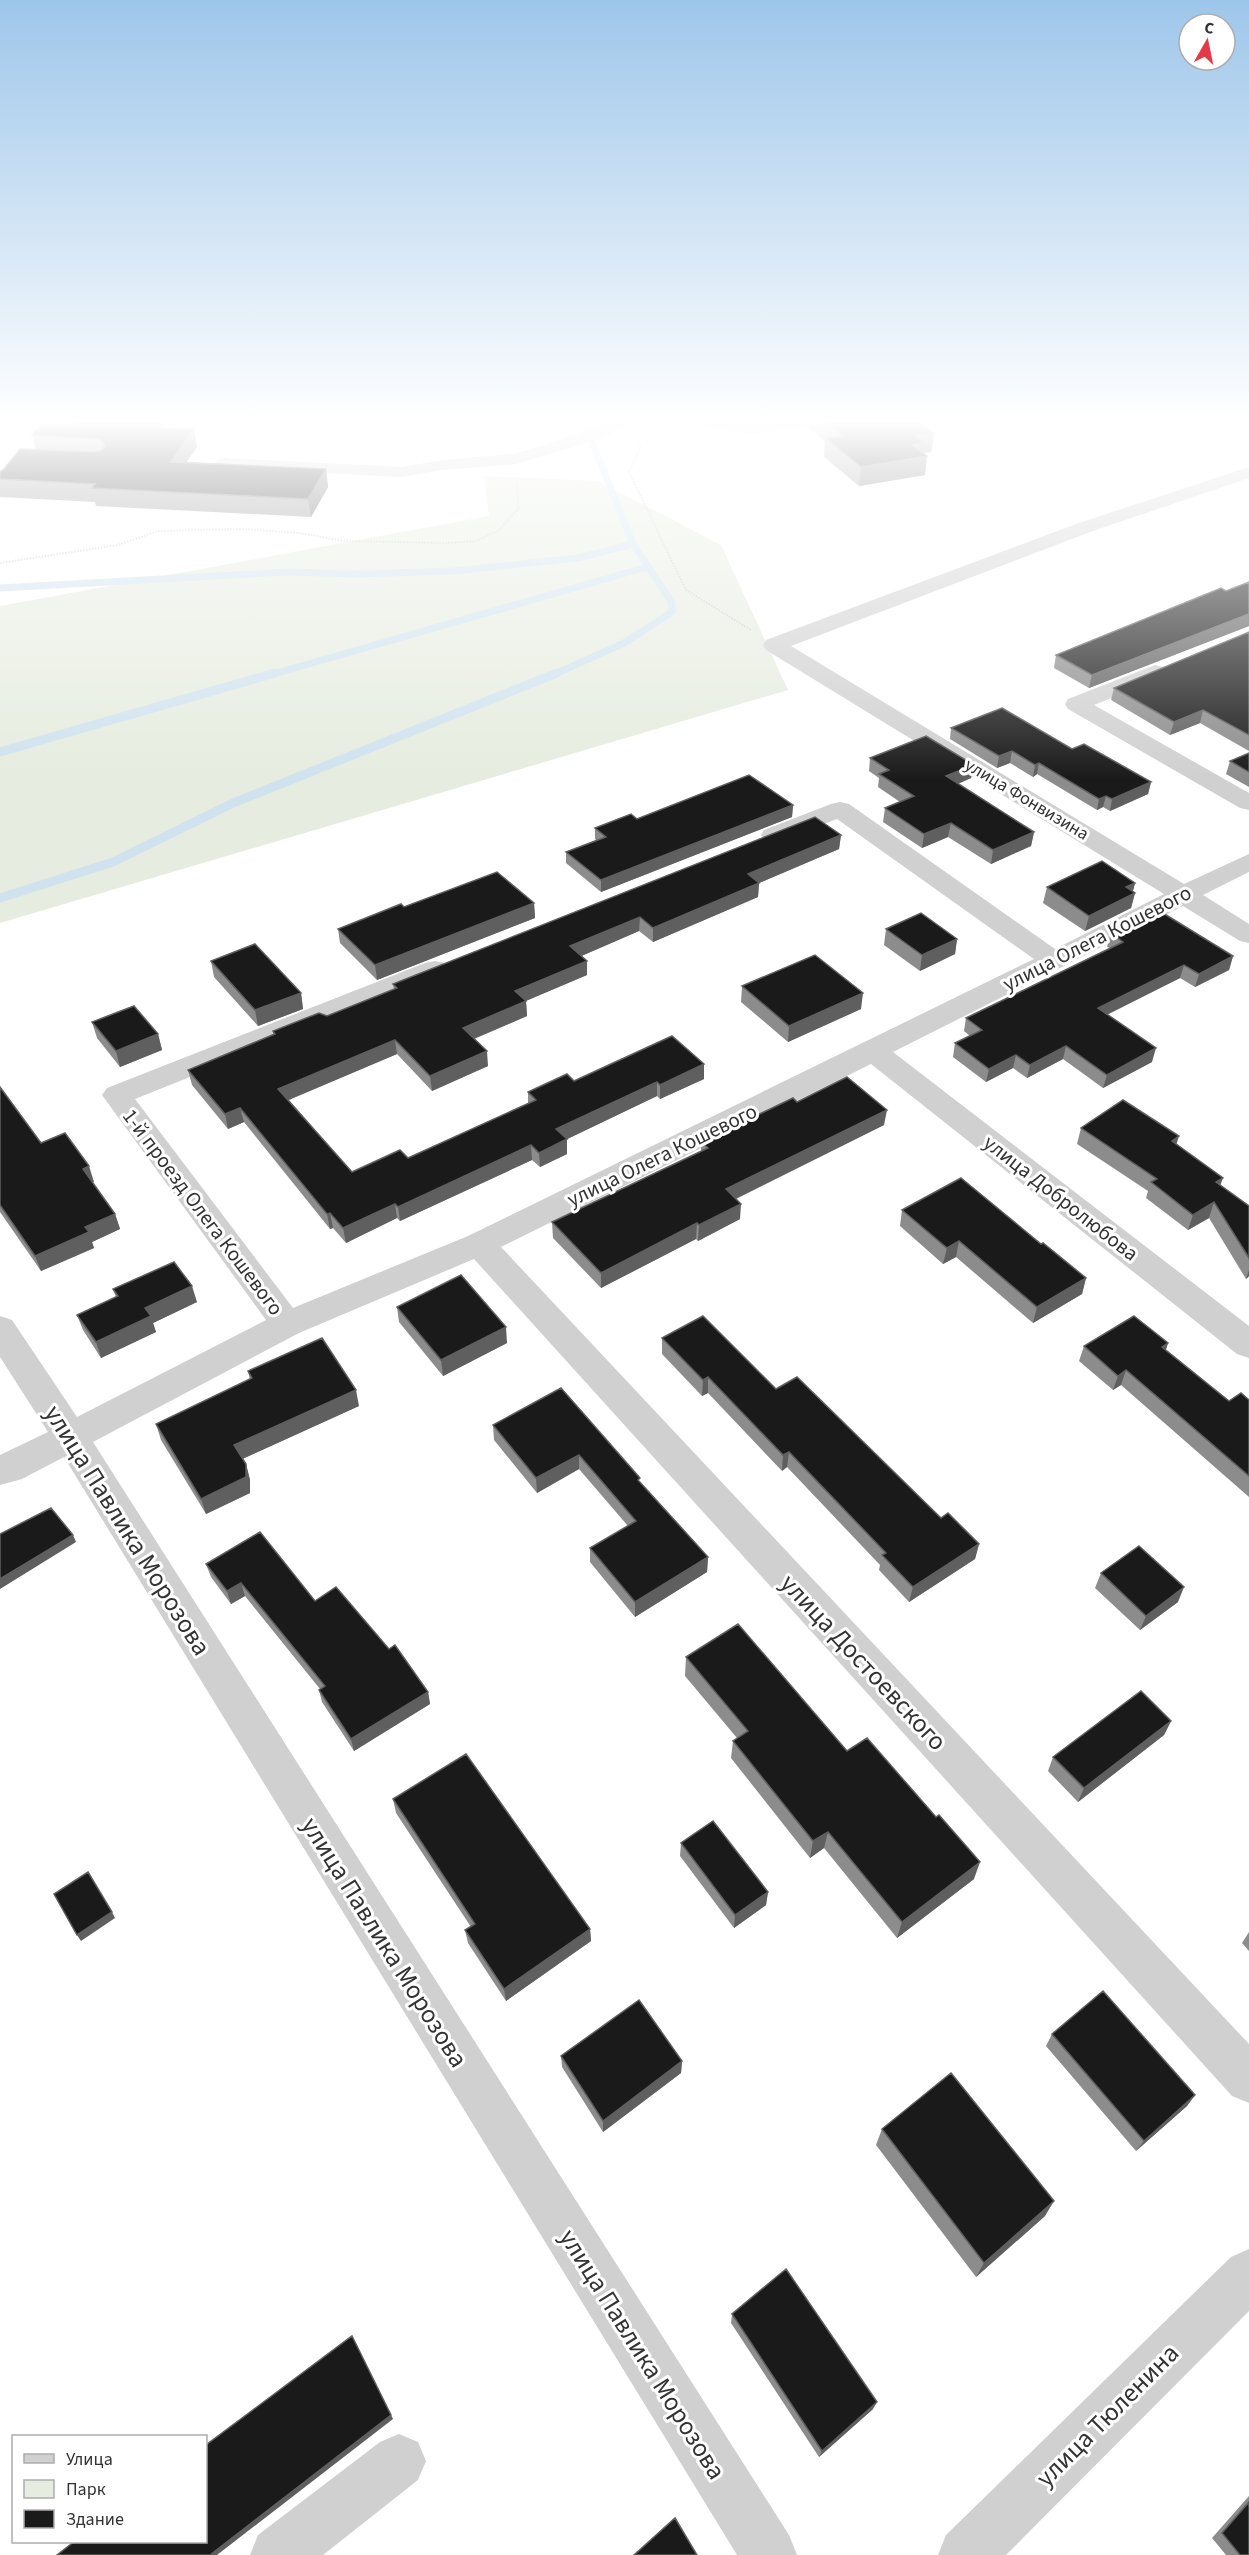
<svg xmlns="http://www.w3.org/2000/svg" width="1249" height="2555" font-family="'Source Sans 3',sans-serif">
<rect width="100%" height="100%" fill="#fff"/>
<path fill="#e6ecdf" d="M 484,476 L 598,481 L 721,545 L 788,690 L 0,923 L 0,606 L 489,516 Z"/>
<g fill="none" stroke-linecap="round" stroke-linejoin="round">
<path stroke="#cfe2ee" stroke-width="7" d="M 584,422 L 633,544 L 671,601 L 672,611
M 0,588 L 287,572 L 358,574 L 454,571 L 578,558 L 633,544
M 270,675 L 647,567
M 553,675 L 624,643 L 672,612 L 672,605"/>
<path stroke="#cfe2ee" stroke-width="9" d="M 0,752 L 275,673
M 0,898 L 113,862 L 233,803 L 557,673"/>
<path stroke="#cdcdcd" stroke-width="2" stroke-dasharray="1.5 1.5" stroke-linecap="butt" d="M 638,441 L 641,448 L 629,472 L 686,590 L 751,630
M 0,563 L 118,545 L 158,531 L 242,529 L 299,533 L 345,541 L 447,543 L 476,541 L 498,531 L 518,509 L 517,483"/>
<path fill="#d0d0d0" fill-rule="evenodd" d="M 607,422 L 629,422 L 626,426 L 600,439 L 516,464 L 442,470 L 402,477 L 224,468 L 218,467 L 215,463 L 218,459 L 224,458 L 402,467 L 442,460 L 514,454 L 588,431 Z
M 698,422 L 810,422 L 807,426 L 801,427 L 751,434 L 707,427 L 701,426 Z
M 1249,467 L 1249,478 L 1090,532 L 791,646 L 1184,884 L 1249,854 L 1249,872 L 1203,895 L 1249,924 L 1249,943 L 1240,941 L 1183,906 L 893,1052 L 1249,1326 L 1249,1358 L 1237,1354 L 871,1064 L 501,1247 L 1249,2044 L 1249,2103 L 1232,2096 L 474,1259 L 299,1333 L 93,1442 L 789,2535 L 797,2555 L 737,2555 L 64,1457 L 22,1479 L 0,1485 L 0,1455 L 48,1432 L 0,1357 L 0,1316 L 12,1320 L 77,1417 L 266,1320 L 102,1095 L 107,1088 L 425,963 L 435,961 L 445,963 L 449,969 L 445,975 L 135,1099 L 293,1308 L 468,1236 L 1034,959 L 837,819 L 773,842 L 764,840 L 761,835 L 764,830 L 831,804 L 840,802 L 849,804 L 1055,949 L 1164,894 L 766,650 L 763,645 L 766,640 L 1076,524 Z
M 1155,665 L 1163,667 L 1166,672 L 1163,677 L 1094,705 L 1249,793 L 1249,810 L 1240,808 L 1068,709 L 1065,704 L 1068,699 Z
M 1249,2249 L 1249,2311 L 1006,2555 L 938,2555 L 946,2535 L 1231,2257 Z
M 399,2434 L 418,2442 L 426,2461 L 418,2480 L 323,2555 L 250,2555 L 258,2535 L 380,2442 Z"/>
</g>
<path fill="#8c8c8c" d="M 77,422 L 156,422 L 155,422 L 197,447 L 186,462 L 326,469 L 328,487 L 311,517 L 96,506 L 95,502 L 0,497 L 0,472 L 36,450 L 32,435 L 74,424 Z
M 809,422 L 918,422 L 934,433 L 931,452 L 924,453 L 925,475 L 859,486 L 824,457 L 825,441 L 809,428 Z
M 1249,582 L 1249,626 L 1089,688 L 1054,668 L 1056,655 Z
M 1249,632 L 1249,751 L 1200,723 L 1170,735 L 1111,700 L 1114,688 Z
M 951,728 L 1072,749 L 1151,782 L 1148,794 L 1110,811 L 1103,807 L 1097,810 L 1037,774 L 1033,777 L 1010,763 L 997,768 L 950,739 Z
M 1249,753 L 1249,787 L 1226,774 L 1230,761 Z
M 870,758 L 974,765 L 971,778 L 958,784 L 1034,832 L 1031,846 L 991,864 L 948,837 L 922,848 L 883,822 L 885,808 L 900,802 L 878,787 L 879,778 L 869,771 Z
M 793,805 L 792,817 L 601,892 L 566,863 L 566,852 L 596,840 L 595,839 L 595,828 L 637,819 Z
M 841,835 L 839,849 L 759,883 L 758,897 L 653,942 L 639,931 L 581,956 L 587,975 L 526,1001 L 527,1016 L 474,1039 L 488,1066 L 432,1091 L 397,1054 L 289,1100 L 352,1172 L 408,1158 L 528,1103 L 528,1092 L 574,1081 L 704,1079 L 660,1099 L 657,1096 L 567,1139 L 567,1154 L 540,1167 L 532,1160 L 400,1221 L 397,1218 L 346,1243 L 333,1228 L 330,1229 L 244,1122 L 228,1129 L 192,1085 L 188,1070 L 273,1034 L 273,1031 L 327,1016 L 394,989 L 393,984 Z
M 1135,883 L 1133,891 L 1135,893 L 1131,908 L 1085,931 L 1043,903 L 1047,887 Z
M 534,903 L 535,918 L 377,980 L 340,943 L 338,929 Z
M 886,929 L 957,939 L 955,954 L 920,971 L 884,945 Z
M 1111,933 L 1233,956 L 1229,970 L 1195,987 L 1180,978 L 1107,1015 L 1152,1062 L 1103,1088 L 1063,1059 L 1027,1078 L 1013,1068 L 986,1082 L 953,1057 L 955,1043 L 970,1036 L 964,1031 L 966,1018 L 1110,948 L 1107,947 Z
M 211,961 L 301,993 L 303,1009 L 258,1026 L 214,977 Z
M 742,986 L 861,1009 L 788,1042 L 741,1002 Z
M 92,1022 L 158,1034 L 162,1050 L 120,1067 L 97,1038 Z
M 0,1087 L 41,1143 L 94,1182 L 92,1182 L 115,1214 L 120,1229 L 92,1242 L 94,1248 L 41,1271 L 0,1212 Z
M 884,1125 L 736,1199 L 740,1219 L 698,1241 L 696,1239 L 601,1288 L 553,1238 L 552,1222 L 701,1151 L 701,1142 Z
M 1081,1128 L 1177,1144 L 1220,1185 L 1249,1206 L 1249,1276 L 1246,1279 L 1209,1218 L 1188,1230 L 1146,1198 L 1148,1191 L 1077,1144 Z
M 902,1210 L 1086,1278 L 1082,1294 L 1033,1323 L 956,1257 L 943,1264 L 900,1226 Z
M 113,1289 L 197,1302 L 153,1323 L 156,1332 L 101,1358 L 83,1330 L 77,1315 L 116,1297 Z
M 397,1307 L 507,1343 L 443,1376 L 399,1322 Z
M 662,1338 L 776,1389 L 941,1518 L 979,1544 L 975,1559 L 909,1602 L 879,1570 L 880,1565 L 787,1467 L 782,1471 L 708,1393 L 702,1396 L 662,1354 Z
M 1168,1343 L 1166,1350 L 1229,1401 L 1249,1400 L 1249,1497 L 1121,1385 L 1113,1390 L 1079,1361 L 1084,1346 Z
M 248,1371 L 359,1406 L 242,1459 L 246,1464 L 250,1480 L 250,1493 L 206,1514 L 161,1440 L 156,1424 L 250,1380 Z
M 561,1388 L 640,1482 L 708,1557 L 707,1572 L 635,1617 L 590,1562 L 590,1548 L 628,1526 L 579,1469 L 537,1493 L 494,1440 L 493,1425 Z
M 206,1564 L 315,1601 L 389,1649 L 428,1692 L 430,1704 L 354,1751 L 322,1702 L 319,1690 L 320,1689 L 245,1596 L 231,1604 L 211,1577 Z
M 1101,1573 L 1178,1602 L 1140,1630 L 1095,1588 Z
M 686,1657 L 847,1751 L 974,1879 L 897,1938 L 824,1848 L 810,1858 L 731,1758 L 733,1741 L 737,1738 L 685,1676 Z
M 1171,1721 L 1164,1735 L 1078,1802 L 1048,1771 L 1053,1757 Z
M 393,1799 L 590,1929 L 591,1941 L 506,2001 L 468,1943 L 465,1930 L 471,1927 L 396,1813 Z
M 681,1843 L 768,1892 L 766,1905 L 734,1928 L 680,1856 Z
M 1249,1932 L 1249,1951 L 1242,1943 Z
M 1052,2034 L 1195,2095 L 1187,2106 L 1136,2151 L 1046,2046 Z
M 561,2056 L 682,2061 L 681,2073 L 603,2132 L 562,2067 Z
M 882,2129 L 1045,2216 L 976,2277 L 876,2145 Z
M 732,2314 L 873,2409 L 819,2457 L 731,2323 Z
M 1249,2496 L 1249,2555 L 1226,2555 L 1212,2538 Z"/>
<path fill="#5f5f5f" d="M 194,429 L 197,447 L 174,480 L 171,462 Z
M 934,433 L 931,452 L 923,453 L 927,456 L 925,475 L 859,486 L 861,467 L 912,445 L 916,436 Z
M 326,469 L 328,487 L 311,517 L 308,499 Z
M 1249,614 L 1249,626 L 1089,688 L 1092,675 Z
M 1203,710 L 1200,723 L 1170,735 L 1174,722 Z
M 1012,751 L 1010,763 L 997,768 L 999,756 Z
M 1039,763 L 1037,774 L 1033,777 L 1035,765 Z
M 974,765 L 971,778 L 943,790 L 946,776 Z
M 1151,782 L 1148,794 L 1110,811 L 1112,799 Z
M 1106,796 L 1103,807 L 1097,810 L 1099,799 Z
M 793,805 L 792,817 L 601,892 L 601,880 Z
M 951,823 L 948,837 L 922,848 L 924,834 Z
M 1034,832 L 1031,846 L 991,864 L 993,850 Z
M 841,835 L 839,849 L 759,883 L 758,897 L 653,942 L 653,928 L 748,874 Z
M 1135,883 L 1132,894 L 1135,893 L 1131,908 L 1085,931 L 1089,916 L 1126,887 Z
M 534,903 L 535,918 L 377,980 L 375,965 Z
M 640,917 L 639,931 L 570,961 L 570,946 Z
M 957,939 L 955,954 L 920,971 L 922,955 Z
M 1233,956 L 1229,970 L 1195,987 L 1199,974 Z
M 587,961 L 587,975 L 516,1005 L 515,991 Z
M 1184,965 L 1180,978 L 1094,1021 L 1098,1008 Z
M 301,993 L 303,1009 L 258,1026 L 255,1010 Z
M 863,993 L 861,1009 L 788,1042 L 789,1026 Z
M 526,1001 L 527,1016 L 464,1043 L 463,1028 Z
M 158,1034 L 162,1050 L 120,1067 L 116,1051 Z
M 395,1040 L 397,1054 L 281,1103 L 278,1089 Z
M 1066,1046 L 1063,1059 L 1027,1078 L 1030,1065 Z
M 1156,1048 L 1152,1062 L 1103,1088 L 1107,1075 Z
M 487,1051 L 488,1066 L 432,1091 L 430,1076 Z
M 1016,1055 L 1013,1068 L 986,1082 L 989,1069 Z
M 704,1064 L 704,1079 L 660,1099 L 660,1085 Z
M 657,1082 L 657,1096 L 557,1144 L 556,1129 Z
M 240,1108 L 244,1122 L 228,1129 L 225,1114 Z
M 887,1110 L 884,1125 L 725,1204 L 726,1189 Z
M 1179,1136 L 1174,1152 L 1172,1141 Z
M 567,1139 L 567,1154 L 540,1167 L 539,1153 Z
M 531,1145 L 532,1160 L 400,1221 L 398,1207 Z
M 89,1166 L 94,1182 L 88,1184 L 83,1169 Z
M 1223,1178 L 1217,1194 L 1216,1182 Z
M 1214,1202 L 1209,1218 L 1188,1230 L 1193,1215 Z
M 395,1204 L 397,1218 L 346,1243 L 343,1228 Z
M 741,1204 L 740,1219 L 698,1241 L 699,1225 Z
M 330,1213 L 333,1228 L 330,1229 L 327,1214 Z
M 115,1214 L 120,1229 L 92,1242 L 94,1248 L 41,1271 L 35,1256 L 85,1227 Z
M 697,1223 L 696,1239 L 601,1288 L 601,1273 Z
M 959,1241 L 956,1257 L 943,1264 L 947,1248 Z
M 1249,1270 L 1249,1276 L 1246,1279 Z
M 1086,1278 L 1082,1294 L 1033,1323 L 1037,1307 Z
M 192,1286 L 197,1302 L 153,1323 L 156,1332 L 101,1358 L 96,1342 L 145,1308 Z
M 506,1327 L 507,1343 L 443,1376 L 441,1360 Z
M 1168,1343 L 1163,1358 L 1162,1347 Z
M 1126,1370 L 1121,1385 L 1113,1390 L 1118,1376 Z
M 708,1377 L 708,1393 L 702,1396 L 703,1380 Z
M 356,1390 L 359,1406 L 238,1461 L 234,1445 Z
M 789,1452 L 787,1467 L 782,1471 L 783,1455 Z
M 579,1455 L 579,1469 L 537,1493 L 536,1478 Z
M 246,1464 L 250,1480 L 250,1493 L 206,1514 L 201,1499 Z
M 73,1535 L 76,1542 L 0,1589 L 0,1579 Z
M 979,1544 L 975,1559 L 909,1602 L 913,1587 Z
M 708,1557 L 707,1572 L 635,1617 L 635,1602 Z
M 241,1583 L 245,1596 L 231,1604 L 227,1591 Z
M 1184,1587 L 1178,1602 L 1140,1630 L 1146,1616 Z
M 428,1692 L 430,1704 L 354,1751 L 351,1739 Z
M 1171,1721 L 1164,1735 L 1078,1802 L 1084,1788 Z
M 828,1832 L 824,1848 L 810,1858 L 813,1841 Z
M 980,1862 L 974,1879 L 897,1938 L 902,1922 Z
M 768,1892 L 766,1905 L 734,1928 L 735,1915 Z
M 112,1912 L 115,1918 L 81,1941 L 77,1935 Z
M 590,1929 L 591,1941 L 506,2001 L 504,1989 Z
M 682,2061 L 681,2073 L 603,2132 L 603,2121 Z
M 1195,2095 L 1187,2106 L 1136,2151 L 1144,2141 Z
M 1054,2201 L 1045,2216 L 976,2277 L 984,2263 Z
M 352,2336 L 393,2419 L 217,2555 L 210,2555 Z
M 877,2402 L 873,2409 L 819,2457 L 822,2451 Z"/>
<path fill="#1a1a1a" stroke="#5f5f5f" stroke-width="1.5" d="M 77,422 L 139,422 L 164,423 L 161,428 L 194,429 L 171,462 L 326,469 L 308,499 L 92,488 L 95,484 L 0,479 L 0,472 L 4,469 L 20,449 L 94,452 L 102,450 L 105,445 L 100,439 L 32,435 L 43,423 L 74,424 Z
M 825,422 L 918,422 L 934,433 L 916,436 L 924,443 L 912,445 L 927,456 L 861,467 L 826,438 L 843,436 Z
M 1249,582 L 1249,614 L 1092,675 L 1056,655 L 1221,588 L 1226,591 Z
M 1249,632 L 1249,735 L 1203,710 L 1174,722 L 1114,688 Z
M 1002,708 L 1072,749 L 1084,744 L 1151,782 L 1112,799 L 1106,796 L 1099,799 L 1039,763 L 1035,765 L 1012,751 L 999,756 L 951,728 Z
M 926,736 L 974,765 L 946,776 L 1034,832 L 993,850 L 951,823 L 924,834 L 885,808 L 914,796 L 879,774 L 889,770 L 870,758 Z
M 1249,753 L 1249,772 L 1230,761 Z
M 749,775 L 793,805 L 601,880 L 566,852 L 606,837 L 595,828 L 631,814 L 637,819 Z
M 815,817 L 841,835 L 748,874 L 759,883 L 653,928 L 640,917 L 570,946 L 587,961 L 515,991 L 526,1001 L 463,1028 L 487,1051 L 430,1076 L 395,1040 L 278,1089 L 352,1172 L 400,1150 L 408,1158 L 536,1100 L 528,1092 L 567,1074 L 574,1081 L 672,1036 L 704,1064 L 660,1085 L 657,1082 L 556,1129 L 567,1139 L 539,1153 L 531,1145 L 398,1207 L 395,1204 L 343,1228 L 330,1213 L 327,1214 L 240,1108 L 225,1114 L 188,1070 L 275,1034 L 273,1031 L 319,1013 L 327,1016 L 397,988 L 393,984 Z
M 1102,861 L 1135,883 L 1126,887 L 1135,893 L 1089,916 L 1047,887 Z
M 497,872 L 534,903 L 375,965 L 338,929 L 401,904 L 404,907 Z
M 1158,910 L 1233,956 L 1199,974 L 1184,965 L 1098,1008 L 1156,1048 L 1107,1075 L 1066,1046 L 1030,1065 L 1016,1055 L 989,1069 L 955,1043 L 982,1030 L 966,1018 L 1123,942 L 1111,933 Z
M 921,913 L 957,939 L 922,955 L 886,929 Z
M 255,944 L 301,993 L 255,1010 L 211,961 Z
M 815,955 L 863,993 L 789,1026 L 742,986 Z
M 134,1006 L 158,1034 L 116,1051 L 92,1022 Z
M 847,1077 L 887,1110 L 726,1189 L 741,1204 L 699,1225 L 697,1223 L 601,1273 L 552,1222 L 708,1148 L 701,1142 L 793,1098 L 797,1102 Z
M 0,1087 L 41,1143 L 65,1133 L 89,1166 L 83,1169 L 115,1214 L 85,1227 L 89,1232 L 35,1256 L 0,1205 Z
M 1123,1100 L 1179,1136 L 1172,1141 L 1223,1178 L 1216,1182 L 1249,1206 L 1249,1258 L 1214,1202 L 1193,1215 L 1151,1182 L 1157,1179 L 1081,1128 Z
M 961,1178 L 1041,1244 L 1043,1243 L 1086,1278 L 1037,1307 L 959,1241 L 947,1248 L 902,1210 Z
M 174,1262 L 192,1286 L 145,1308 L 151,1316 L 96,1342 L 77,1315 L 118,1296 L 113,1289 Z
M 461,1275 L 506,1327 L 441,1360 L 397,1307 Z
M 703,1316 L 776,1389 L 797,1377 L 941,1518 L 948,1513 L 979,1544 L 913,1587 L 882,1555 L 886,1553 L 789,1452 L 783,1455 L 708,1377 L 703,1380 L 662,1338 Z
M 1134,1316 L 1168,1343 L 1162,1347 L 1229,1401 L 1241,1393 L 1249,1400 L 1249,1476 L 1126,1370 L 1118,1376 L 1084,1346 Z
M 322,1338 L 356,1390 L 234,1445 L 246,1464 L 246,1477 L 201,1499 L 156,1424 L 252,1378 L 248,1371 Z
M 561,1388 L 640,1478 L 638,1480 L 708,1557 L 635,1602 L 590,1548 L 636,1521 L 579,1455 L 536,1478 L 493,1425 Z
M 51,1508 L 73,1535 L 0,1579 L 0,1534 Z
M 260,1532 L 315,1601 L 336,1587 L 389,1649 L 395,1645 L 428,1692 L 351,1739 L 319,1690 L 325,1686 L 241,1583 L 227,1591 L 206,1564 Z
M 1139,1546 L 1184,1587 L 1146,1616 L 1101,1573 Z
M 738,1624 L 847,1751 L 867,1738 L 936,1817 L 939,1815 L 980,1862 L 902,1922 L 828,1832 L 813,1841 L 733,1741 L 748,1731 L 686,1657 Z
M 1141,1691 L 1171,1721 L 1084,1788 L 1053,1757 Z
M 466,1754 L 590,1929 L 504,1989 L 465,1930 L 475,1924 L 393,1799 Z
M 713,1821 L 768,1892 L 735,1915 L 681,1843 Z
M 88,1872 L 112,1912 L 77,1935 L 54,1894 Z
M 1103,1991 L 1195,2095 L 1144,2141 L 1052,2034 Z
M 639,2000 L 682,2061 L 603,2121 L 561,2056 Z
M 951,2073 L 1054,2201 L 984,2263 L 882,2129 Z
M 786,2269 L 877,2402 L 822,2451 L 732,2314 Z
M 352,2336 L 391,2415 L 210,2555 L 57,2555 L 75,2541 L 206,2541 L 206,2445 Z
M 1249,2502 L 1249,2555 L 1240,2555 L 1222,2533 Z
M 675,2518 L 697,2555 L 634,2555 Z"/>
<linearGradient id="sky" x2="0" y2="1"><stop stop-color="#9ec6ea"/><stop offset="0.54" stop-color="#fff"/><stop offset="1" stop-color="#fff" stop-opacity="0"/></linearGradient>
<rect width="1249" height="779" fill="url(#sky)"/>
<g text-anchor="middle" stroke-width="6" stroke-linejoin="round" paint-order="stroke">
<g font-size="18" fill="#333" stroke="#fff">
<text transform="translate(1027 799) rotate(31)" y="6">улица Фонвизина</text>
</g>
<g font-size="21" fill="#333" stroke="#fff">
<text transform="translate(1097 938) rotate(-27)" y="7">улица Олега Кошевого</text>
<text transform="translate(662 1155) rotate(-26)" y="7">улица Олега Кошевого</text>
<text transform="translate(1061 1198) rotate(38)" y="7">улица Добролюбова</text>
<text transform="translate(203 1212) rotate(53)" y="7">1-й проезд Олега Кошевого</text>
</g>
<g font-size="26" fill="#333" stroke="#fff">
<text transform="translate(128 1530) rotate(58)" y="9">улица Павлика Морозова</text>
<text transform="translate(864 1662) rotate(47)" y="9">улица Достоевского</text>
<text transform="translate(385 1942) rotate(58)" y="9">улица Павлика Морозова</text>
<text transform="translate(643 2354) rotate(58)" y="9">улица Павлика Морозова</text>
<text transform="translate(1107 2415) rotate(-45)" y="9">улица Тюленина</text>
</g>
</g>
<rect x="12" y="2435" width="195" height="108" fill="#ffffff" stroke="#adadad" stroke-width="1.5"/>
<rect x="24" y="2454" width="30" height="9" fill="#d0d0d0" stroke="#adadad" stroke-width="1.5"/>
<text x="66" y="2465" font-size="18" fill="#333333">Улица</text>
<rect x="24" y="2480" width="30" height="18" fill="#e6ecdf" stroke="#adadad" stroke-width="1.5"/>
<text x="66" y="2495" font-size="18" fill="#333333">Парк</text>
<rect x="24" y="2510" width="30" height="18" fill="#1a1a1a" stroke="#adadad" stroke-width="1.5"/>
<text x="66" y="2525" font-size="18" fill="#333333">Здание</text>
<g transform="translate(1207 42) rotate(9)"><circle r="28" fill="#ffffff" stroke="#adadad" stroke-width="1.5"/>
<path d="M0-4.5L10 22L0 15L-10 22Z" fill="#e63946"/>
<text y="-9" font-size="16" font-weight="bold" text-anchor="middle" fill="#333333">С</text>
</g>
</svg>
